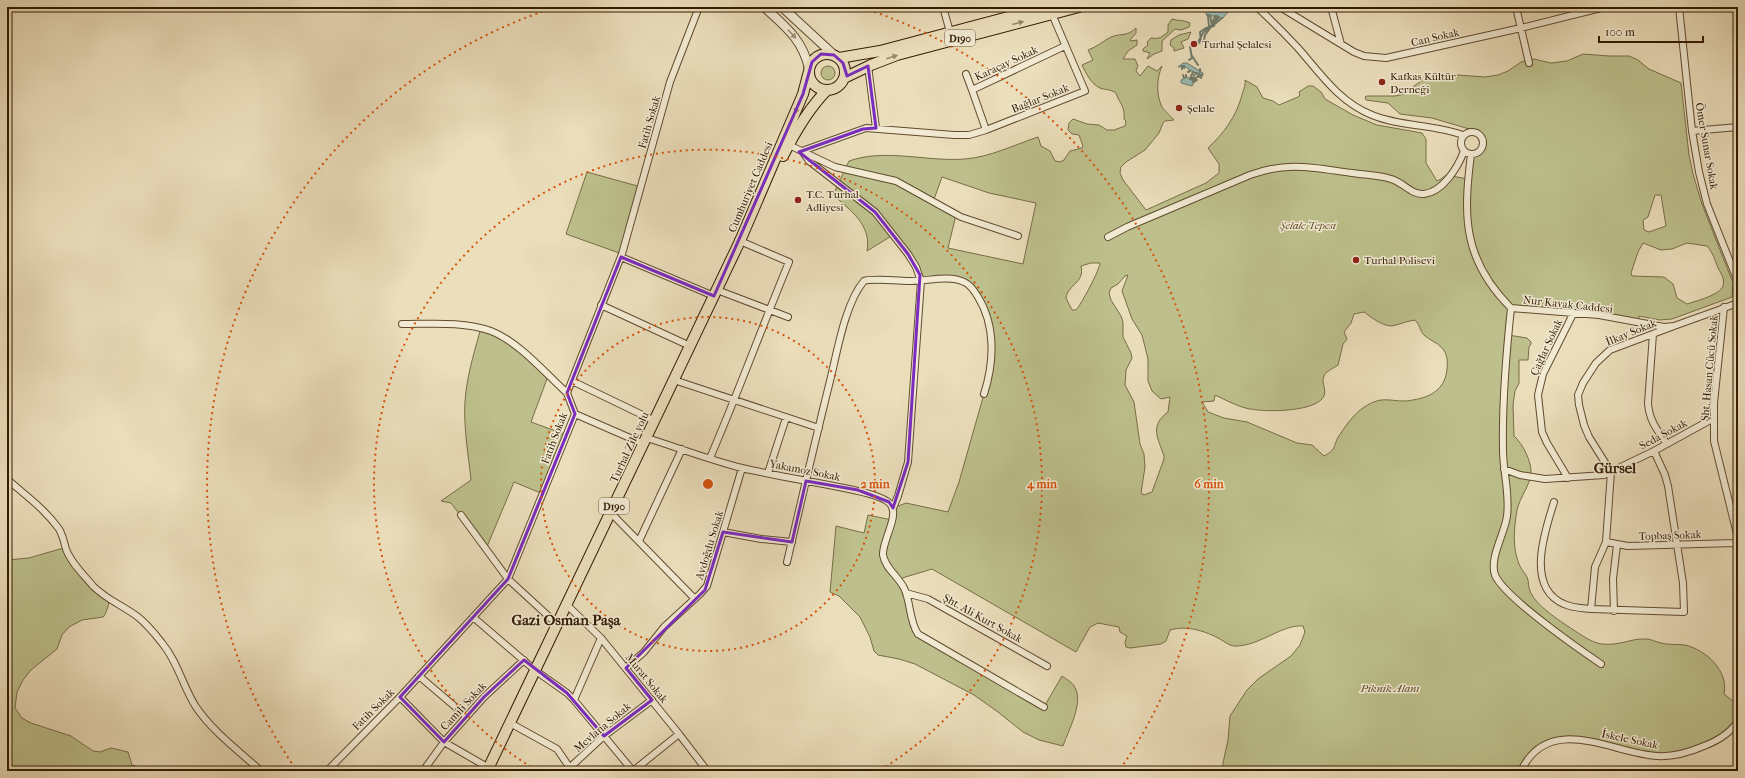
<svg xmlns="http://www.w3.org/2000/svg" width="1745" height="778" font-family="'IM FELL French Canon',serif">
<rect width="100%" height="100%" fill="#ebdebb"/>
<filter id="stains"><feTurbulence type="fractalNoise" baseFrequency=".005" numOctaves="4"/><feColorMatrix values="0 0 0 0 .2 0 0 0 0 .09 0 0 0 0 .02 0 0 0 .5 -.17"/></filter>
<radialGradient id="worn" r=".72"><stop offset=".6" stop-color="#630" stop-opacity="0"/><stop offset="1" stop-color="#630" stop-opacity=".3"/></radialGradient>
<path fill="#bdc08c" stroke="#786d46" fill-rule="evenodd" d="M 1172,19 C 1178,21 1185,20 1190,23 L 1189,27 L 1181,30 L 1175,29 L 1162,41 L 1162,51 L 1154,54 L 1147,59 L 1150,53 L 1143,51 L 1143,49 L 1148,45 L 1147,42 L 1151,38 C 1160,39 1160,38 1168,32 L 1168,25 Z
M 1136,28 L 1136,33 L 1130,40 L 1131,41 L 1137,40 L 1137,45 L 1128,51 L 1123,59 L 1135,59 L 1138,66 L 1136,71 L 1140,76 L 1148,66 L 1157,71 L 1162,66 C 1157,78 1156,92 1161,105 C 1163,110 1170,115 1174,120 L 1165,121 L 1163,123 L 1159,133 L 1145,150 L 1126,162 L 1121,167 L 1120,173 L 1123,180 L 1146,210 L 1206,183 L 1219,173 L 1219,164 L 1208,148 C 1224,133 1236,117 1242,95 C 1243,90 1246,86 1245,80 L 1257,87 L 1263,98 L 1273,101 L 1279,105 L 1298,97 L 1300,95 L 1299,92 L 1308,86 L 1313,86 L 1321,92 L 1325,99 L 1353,115 L 1377,125 L 1422,133 L 1426,139 L 1426,163 L 1437,181 L 1441,179 L 1446,175 L 1468,179 L 1471,154 C 1479,154 1486,147 1482,138 C 1481,135 1478,133 1476,131 L 1432,118 L 1400,114 L 1388,103 L 1366,100 L 1365,97 L 1367,96 L 1395,96 L 1404,94 L 1422,80 L 1432,77 L 1458,75 L 1485,77 L 1498,75 L 1508,71 L 1521,62 L 1534,59 L 1551,63 L 1567,61 L 1583,54 L 1609,56 L 1629,56 L 1638,60 L 1649,69 L 1681,83 L 1689,155 L 1693,174 L 1702,204 L 1733,283 L 1732,297 L 1672,319 L 1660,320 L 1639,316 L 1639,323 L 1628,320 L 1511,308 L 1508,335 L 1527,338 L 1531,342 L 1531,344 L 1529,347 L 1528,360 L 1519,360 L 1519,383 L 1515,391 L 1513,405 L 1514,436 C 1523,444 1532,462 1531,474 C 1530,485 1520,497 1517,510 C 1514,528 1512,547 1519,564 C 1521,569 1524,572 1527,577 C 1529,581 1528,587 1530,591 C 1535,605 1560,621 1572,629 C 1580,634 1592,643 1602,644 C 1620,646 1631,638 1646,639 C 1651,639 1656,642 1661,643 C 1668,645 1677,644 1685,645 C 1706,650 1729,671 1724,694 L 1738,705 L 1738,721 L 1718,739 L 1667,756 L 1591,741 L 1559,741 L 1536,752 L 1521,771 L 1223,771 L 1223,763 L 1228,740 L 1230,716 L 1247,690 L 1258,679 L 1291,656 L 1300,645 L 1305,632 L 1303,626 C 1283,624 1261,645 1237,646 C 1231,647 1225,642 1220,639 C 1205,631 1187,625 1170,630 L 1166,641 L 1161,644 L 1130,648 L 1126,647 L 1125,642 L 1127,636 L 1120,632 L 1119,627 L 1098,623 L 1090,627 L 1076,652 L 932,569 L 899,579 L 915,630 L 1044,707 L 1062,676 C 1066,679 1072,682 1074,686 C 1085,701 1068,731 1063,746 L 1039,740 L 1023,732 L 998,712 L 974,695 L 915,664 L 899,659 L 878,655 L 874,651 L 870,637 L 860,617 L 839,596 L 830,592 L 836,526 L 864,533 L 868,515 L 892,520 L 893,508 L 906,503 L 948,512 L 959,482 L 984,394 L 991,353 L 983,305 L 964,282 L 921,281 L 920,275 L 893,235 L 867,251 C 872,225 850,210 833,195 L 849,161 C 886,148 926,162 965,159 C 990,157 1014,145 1038,137 L 1041,146 L 1050,151 L 1055,161 L 1060,162 L 1064,160 L 1070,151 L 1082,148 L 1083,146 L 1079,135 L 1072,134 L 1068,130 L 1069,123 L 1073,119 L 1087,124 L 1099,125 L 1107,130 L 1114,130 L 1125,126 L 1126,121 L 1124,119 C 1125,105 1120,105 1116,93 C 1110,89 1106,90 1100,88 C 1091,84 1086,73 1082,65 L 1093,60 L 1088,50 C 1097,47 1103,41 1111,37 C 1121,33 1127,37 1136,28 ZM 942,177 L 989,193 L 1036,203 L 1023,264 L 948,248 L 956,215 L 933,202 ZM 1655,195 L 1661,195 L 1666,226 L 1649,232 L 1644,230 L 1643,220 L 1648,217 ZM 1643,243 L 1661,250 L 1672,249 L 1687,243 L 1707,246 C 1713,253 1715,260 1718,268 C 1721,273 1725,279 1723,286 C 1720,295 1696,301 1687,304 L 1677,298 L 1673,284 L 1664,277 L 1632,276 L 1631,273 L 1638,252 ZM 1091,263 L 1100,263 C 1100,269 1081,305 1076,310 L 1072,310 L 1066,298 C 1068,284 1085,283 1081,266 ZM 1128,275 L 1122,291 L 1132,319 L 1142,335 L 1148,359 L 1148,381 L 1152,391 L 1161,399 L 1170,397 L 1168,412 C 1149,426 1158,438 1164,456 L 1164,459 L 1152,492 L 1144,495 L 1141,493 L 1145,467 L 1144,454 L 1140,444 L 1134,402 L 1125,385 L 1126,370 L 1132,358 L 1131,353 L 1123,337 L 1123,322 L 1121,316 L 1111,300 L 1109,293 L 1111,288 L 1118,284 L 1125,276 ZM 1364,312 C 1372,318 1386,329 1396,325 C 1403,323 1408,321 1415,320 C 1420,325 1420,331 1424,335 C 1429,340 1437,342 1442,348 C 1447,353 1448,361 1447,368 C 1446,388 1432,397 1413,400 C 1392,404 1384,393 1363,408 C 1355,413 1346,425 1341,433 C 1332,444 1339,448 1324,456 L 1312,445 L 1297,443 L 1247,422 L 1224,418 L 1208,412 L 1202,402 L 1214,401 L 1215,395 C 1226,400 1238,407 1250,409 C 1266,412 1310,412 1322,399 C 1329,391 1320,383 1324,376 C 1326,371 1334,368 1338,365 L 1343,344 L 1347,339 L 1344,332 L 1351,323 L 1354,314 Z
M 1191,32 L 1188,39 L 1181,42 L 1184,48 L 1174,51 L 1174,48 L 1170,45 L 1171,40 L 1179,35 Z
M821 73a7 7 0 1 1 14 0a7 7 0 1 1-14 0Z
M 587,172 L 641,187 L 622,254 L 566,234 Z
M 481,328 L 507,339 L 548,376 L 531,422 L 567,435 L 543,494 L 514,482 L 486,549 L 451,503 L 441,501 L 471,480 C 468,451 462,420 466,391 C 469,369 475,349 481,328 Z
M 60,549 L 66,549 L 71,558 L 109,601 C 109,605 106,614 103,617 L 82,620 L 69,627 L 62,635 L 57,649 L 31,670 L 23,680 L 17,692 L 15,708 L 22,718 L 31,723 L 71,736 L 93,751 L 100,752 L 111,748 L 128,752 L 132,765 L 139,767 L 139,771 L 7,771 L 7,560 L 29,558 Z"/>
<path fill="#99bbb6" stroke="#707b6d" d="M 1204,7 L 1224,9 L 1228,12 L 1222,19 L 1217,16 L 1207,16 Z
M 1183,63 L 1187,63 L 1203,73 L 1203,75 L 1193,72 L 1184,66 L 1178,67 Z
M 1187,77 L 1192,80 L 1194,83 L 1192,86 L 1181,83 L 1181,80 Z"/>
<g fill="none" stroke-linecap="round" stroke-linejoin="round">
<path stroke="#707b6d" stroke-width="2" d="M 1228,11 L 1229,7
M 1208,15 L 1209,27
M 1216,23 L 1222,18
M 1212,24 L 1215,16
M 1212,25 L 1219,17
M 1198,42 L 1203,33 L 1212,25 L 1210,15
M 1201,42 L 1204,40 L 1205,35 L 1211,27
M 1192,56 L 1198,65
M 1189,60 L 1192,58 L 1190,47 L 1201,42 L 1200,32 L 1206,28 L 1214,26 L 1217,16
M 1184,68 L 1184,66
M 1182,69 L 1182,66
M 1188,72 L 1190,71
M 1200,72 L 1200,69
M 1183,75 L 1184,78
M 1194,75 L 1197,73
M 1186,77 L 1186,75
M 1197,77 L 1199,74
M 1199,77 L 1201,75
M 1201,78 L 1202,75
M 1190,79 L 1193,72
M 1191,79 L 1194,77
M 1192,80 L 1196,78
M 1193,82 L 1197,80"/>
<g stroke="#604b2f" stroke-width="8">
<path id="minor" d="M 943,7 L 950,32
M 1257,7 C 1271,20 1285,34 1298,48 C 1320,73 1339,102 1372,115 C 1401,127 1433,124 1463,135
M 1280,7 L 1354,52 L 1364,56 L 1386,58 L 1521,28 L 1605,7
M 1331,7 L 1341,44
M 1516,7 L 1529,63
M 1679,7 L 1692,131 L 1699,172 L 1707,204 L 1738,282
M 868,66 L 876,128
M 966,74 L 972,90
M 986,130 L 972,90 L 1065,46
M 1692,131 L 1738,127
M1461 143a11 11 0 1 1 22 0a11 11 0 1 1-22 0Z
M 789,145 L 835,167 L 896,181 L 961,217 L 1018,236
M 1471,154 C 1463,217 1463,260 1511,308 L 1599,315 L 1664,327 L 1674,326 L 1738,303
M 1108,237 L 1127,227 L 1250,175 C 1287,161 1314,168 1352,173 C 1365,175 1379,175 1391,179 C 1403,182 1411,195 1424,194 C 1443,192 1458,167 1464,151
M 621,257 L 714,296
M 717,290 L 788,317
M 601,305 L 690,346
M 1724,307 L 1714,403 L 1714,441 L 1738,538 L 1735,543 L 1738,545
M 1511,308 C 1506,355 1502,402 1503,450 C 1503,472 1510,494 1507,516 C 1505,533 1489,558 1495,575 C 1504,597 1579,649 1601,664
M 402,324 C 431,324 463,321 491,331 C 519,342 545,373 567,393
M 1653,334 L 1648,403 C 1649,420 1657,430 1667,444
M 674,380 L 819,428
M 572,381 L 655,421
M 575,414 L 644,444
M 647,438 C 679,448 710,460 742,468 C 776,476 810,481 844,488 C 854,490 886,496 891,505 C 899,517 882,541 883,555 C 885,568 898,576 904,588 C 911,602 909,621 918,634 L 1044,707
M 1654,451 L 1665,475 L 1668,486 L 1683,583 L 1684,612 L 1591,609 L 1595,567 L 1606,542 L 1611,472 L 1589,437 L 1584,425 L 1579,405 L 1578,395 L 1583,383 L 1596,363 L 1610,350 L 1674,326
M 710,458 C 738,393 762,327 789,262 L 740,241
M 1504,469 L 1520,475 L 1545,479 L 1604,475 L 1654,451 L 1714,418
M 768,473 L 786,418
M 1568,478 L 1547,443 L 1542,432 L 1538,395 L 1543,374 L 1573,314
M 7,479 C 26,496 44,508 59,529 C 63,536 64,542 66,549 C 71,563 84,575 93,586 C 107,600 122,605 138,617 C 147,624 155,634 162,643 C 178,662 183,687 196,707 C 213,732 239,751 261,771
M 1554,502 C 1545,531 1525,587 1564,604 C 1572,608 1582,608 1591,609
M 893,508 L 898,496 L 908,462 L 921,281 L 916,267 L 908,254 L 875,212 L 809,161 L 802,151 L 866,128 L 954,135 L 969,135 L 986,130 L 1085,91 L 1052,14
M 611,513 L 695,599
M 461,515 L 508,579 L 558,625
M 723,532 L 761,539 L 792,542
M 639,541 L 682,449
M 1606,542 L 1628,546 L 1735,543
M 787,562 C 801,502 815,441 830,381 C 837,353 845,303 864,281 C 871,278 901,281 912,281 C 928,281 949,275 964,282 C 970,284 975,292 978,297 C 996,326 994,363 984,394
M 906,593 L 928,599 L 1047,666
M 567,605 L 601,638 L 679,734 L 705,768 L 702,771
M 1614,611 L 1613,579 L 1617,545
M 473,617 L 536,671 L 567,693 L 574,700
M 601,638 L 574,700 L 633,771
M 626,668 L 644,652 L 664,627 L 700,594 L 707,586 L 742,468
M 419,676 L 466,716
M 400,697 L 444,742 L 489,768
M 510,723 L 557,749 L 572,771
M 327,771 L 400,697 L 508,579 L 575,414 L 567,393 L 622,254 L 670,82 L 699,7
M 423,771 L 444,742 L 484,697 L 524,660
M 566,771 L 604,736 L 652,700
M 633,771 L 679,734
M 1521,771 C 1549,712 1612,753 1657,756 C 1673,757 1690,752 1704,746 C 1717,741 1731,732 1738,721"/>
</g>
<g stroke="#604b2f" stroke-width="10">
<path id="tertiary" d="M 764,7 C 786,27 802,39 809,68
M 782,7 L 834,55"/>
</g>
<g stroke="#321a00" stroke-width="12">
<path id="primary" d="M 487,771 L 740,241"/>
</g>
<g stroke="#321a00" stroke-width="12">
<path id="trunk" d="M809 72a18 18 0 1 1 36 0a18 18 0 1 1-36 0Z
M 839,58 L 880,51 L 1046,7
M 844,78 L 871,65 L 897,55 L 1079,7
M 783,156 C 795,132 808,109 827,90
M 740,241 L 803,94 L 809,71"/>
</g>
<use href="#minor" stroke="#f2ead3" stroke-width="6"/>
<use href="#tertiary" stroke="#f2ead3" stroke-width="8"/>
<use href="#primary" stroke="#ebdebb" stroke-width="10"/>
<use href="#trunk" stroke="#ebdebb" stroke-width="10"/>
</g>
<defs><path id="oneway-solid" d="M-6-.8H1V-3.2L6.5 0L1 3.2V.8H-6Z"/></defs>
<g fill="#988667">
<use href="#oneway-solid" transform="translate(1018 23) rotate(-15)"/>
<use href="#oneway-solid" transform="translate(892 57) rotate(-18)"/>
<use href="#oneway-solid" transform="translate(797 108) rotate(113)"/>
</g>
<use fill="#9c8c74" href="#oneway-solid" transform="translate(792 34) rotate(47)"/>
<path fill="none" stroke="#7b2cbf" stroke-width="3" stroke-linejoin="round" d="M 821,54 L 834,55 L 843,63 L 847,76 L 868,66 L 876,128 L 863,129 L 799,152 L 875,212 L 908,254 L 920,275 L 908,462 L 893,508 L 889,502 L 858,490 L 806,481 L 792,542 L 723,532 L 705,590 L 626,668 L 652,700 L 604,736 L 567,693 L 524,660 L 484,697 L 444,742 L 400,697 L 508,579 L 575,414 L 567,393 L 621,257 L 714,296 L 803,94 L 812,62 Z"/>
<g fill="none" stroke="#d6530b" stroke-width="2" stroke-dasharray="2 4">
<circle cx="708" cy="484" r="167"/>
<path d="M536 770A334 334 0 1 1 880 770"/>
<path d="M295 768A501 501 0 0 1 553 8M863 8A501 501 0 0 1 1121 768"/>
</g>
<g fill="#8f2418" stroke="#f2ead3" stroke-width="1.5">
<circle cx="1194" cy="44" r="4"/>
<circle cx="1382" cy="82" r="4"/>
<circle cx="1179" cy="108" r="4"/>
<circle cx="798" cy="200" r="4"/>
<circle cx="1356" cy="260" r="4"/>
</g>
<g text-anchor="middle" stroke-width="3" stroke-linejoin="round" paint-order="stroke">
<g fill="#f2ead3" stroke="#6c583f" stroke-width="1">
<rect x="945" y="30" width="30" height="16" rx="3"/>
<rect x="599" y="498" width="30" height="16" rx="3"/>
</g>
<g font-size="10" font-weight="bold" fill="#321a00">
<text x="960" y="42">D190</text>
<text x="614" y="510">D190</text>
</g>
<g font-size="11" fill="#321a00" stroke="#f2ead3">
<text transform="translate(1435 37) rotate(-13)" y="4">Can Sokak</text>
<text transform="translate(1006 63) rotate(-25)" y="4">Karaçay Sokak</text>
<text transform="translate(1040 98) rotate(-22)" y="4">Bağlar Sokak</text>
<text transform="translate(649 122) rotate(-74)" y="4">Fatih Sokak</text>
<text transform="translate(1707 146) rotate(80)" y="4">Ömer Sunar Sokak</text>
<text transform="translate(750 187) rotate(-67)" y="4">Cumhuriyet Caddesi</text>
<text transform="translate(1568 304) rotate(6)" y="4">Nur Kavak Caddesi</text>
<text transform="translate(1631 332) rotate(-22)" y="4">İlkay Sokak</text>
<text transform="translate(1546 347) rotate(-65)" y="4">Çağlar Sokak</text>
<text transform="translate(1709 368) rotate(-85)" y="4">Şht. Hasan Cücü Sokak</text>
<text transform="translate(1663 434) rotate(-28)" y="4">Seda Sokak</text>
<text transform="translate(554 438) rotate(-69)" y="4">Fatih Sokak</text>
<text transform="translate(629 447) rotate(-65)" y="4">Turhal-Zile yolu</text>
<text transform="translate(805 470) rotate(11)" y="4">Yakamoz Sokak</text>
<text transform="translate(1670 535) rotate(-2)" y="4">Topbaş Sokak</text>
<text transform="translate(709 545) rotate(-73)" y="4">Aydoğdu Sokak</text>
<text transform="translate(983 618) rotate(29)" y="4">Şht. Ali Kurt Sokak</text>
<text transform="translate(647 678) rotate(51)" y="4">Murat Sokak</text>
<text transform="translate(463 706) rotate(-47)" y="4">Camili Sokak</text>
<text transform="translate(373 709) rotate(-45)" y="4">Fatih Sokak</text>
<text transform="translate(602 727) rotate(-40)" y="4">Mevlana Sokak</text>
<text transform="translate(1630 739) rotate(12)" y="4">İskele Sokak</text>
</g>
<g font-size="11" fill="#321a00" stroke="#f2ead3" text-anchor="start">
<text x="1202" y="48">Turhal Şelalesi</text>
<text x="1390" y="80">Kafkas Kültür<tspan x="1390" dy="13">Derneği</tspan></text>
<text x="1187" y="112">Şelale</text>
<text x="806" y="198">T.C. Turhal<tspan x="806" dy="13">Adliyesi</tspan></text>
<text x="1364" y="264">Turhal Polisevi</text>
</g>
<g font-size="11" font-style="italic" fill="#5c4c2a" stroke="#f2ead3">
<text x="1308" y="229">Şelale Tepesi</text>
<text x="1390" y="692">Piknik Alanı</text>
</g>
<g font-size="15" font-weight="bold" fill="#321a00" stroke="#f2ead3">
<text x="1615" y="473">Gürsel</text>
<text x="566" y="625">Gazi Osman Paşa</text>
</g>
</g>
<circle cx="708" cy="484" r="6" fill="#d6530b" stroke="#f2ead3" stroke-width="2"/>
<g font-size="12" text-anchor="middle" font-weight="bold" fill="#d6530b" stroke="#f2ead3" stroke-width="3" stroke-linejoin="round" paint-order="stroke">
<text x="875" y="488">2 min</text>
<text x="1042" y="488">4 min</text>
<text x="1209" y="488">6 min</text>
</g>
<rect width="1745" height="778" fill="none" stroke="#ebdebb" stroke-width="24"/>
<rect x="8" y="8" width="1729" height="762" fill="none" stroke="#321a00" stroke-width="2"/>
<rect x="12" y="12" width="1721" height="754" fill="none" stroke="#321a00"/>
<path d="M1599 36v6h104v-6" fill="none" stroke="#321a00" stroke-width="2"/>
<text x="1605" y="36" font-size="12" fill="#321a00" stroke="#f2ead3" stroke-width="3" paint-order="stroke">100 m</text>
<rect width="100%" height="100%" filter="url(#stains)"/>
<rect width="100%" height="100%" fill="url(#worn)"/>
</svg>
